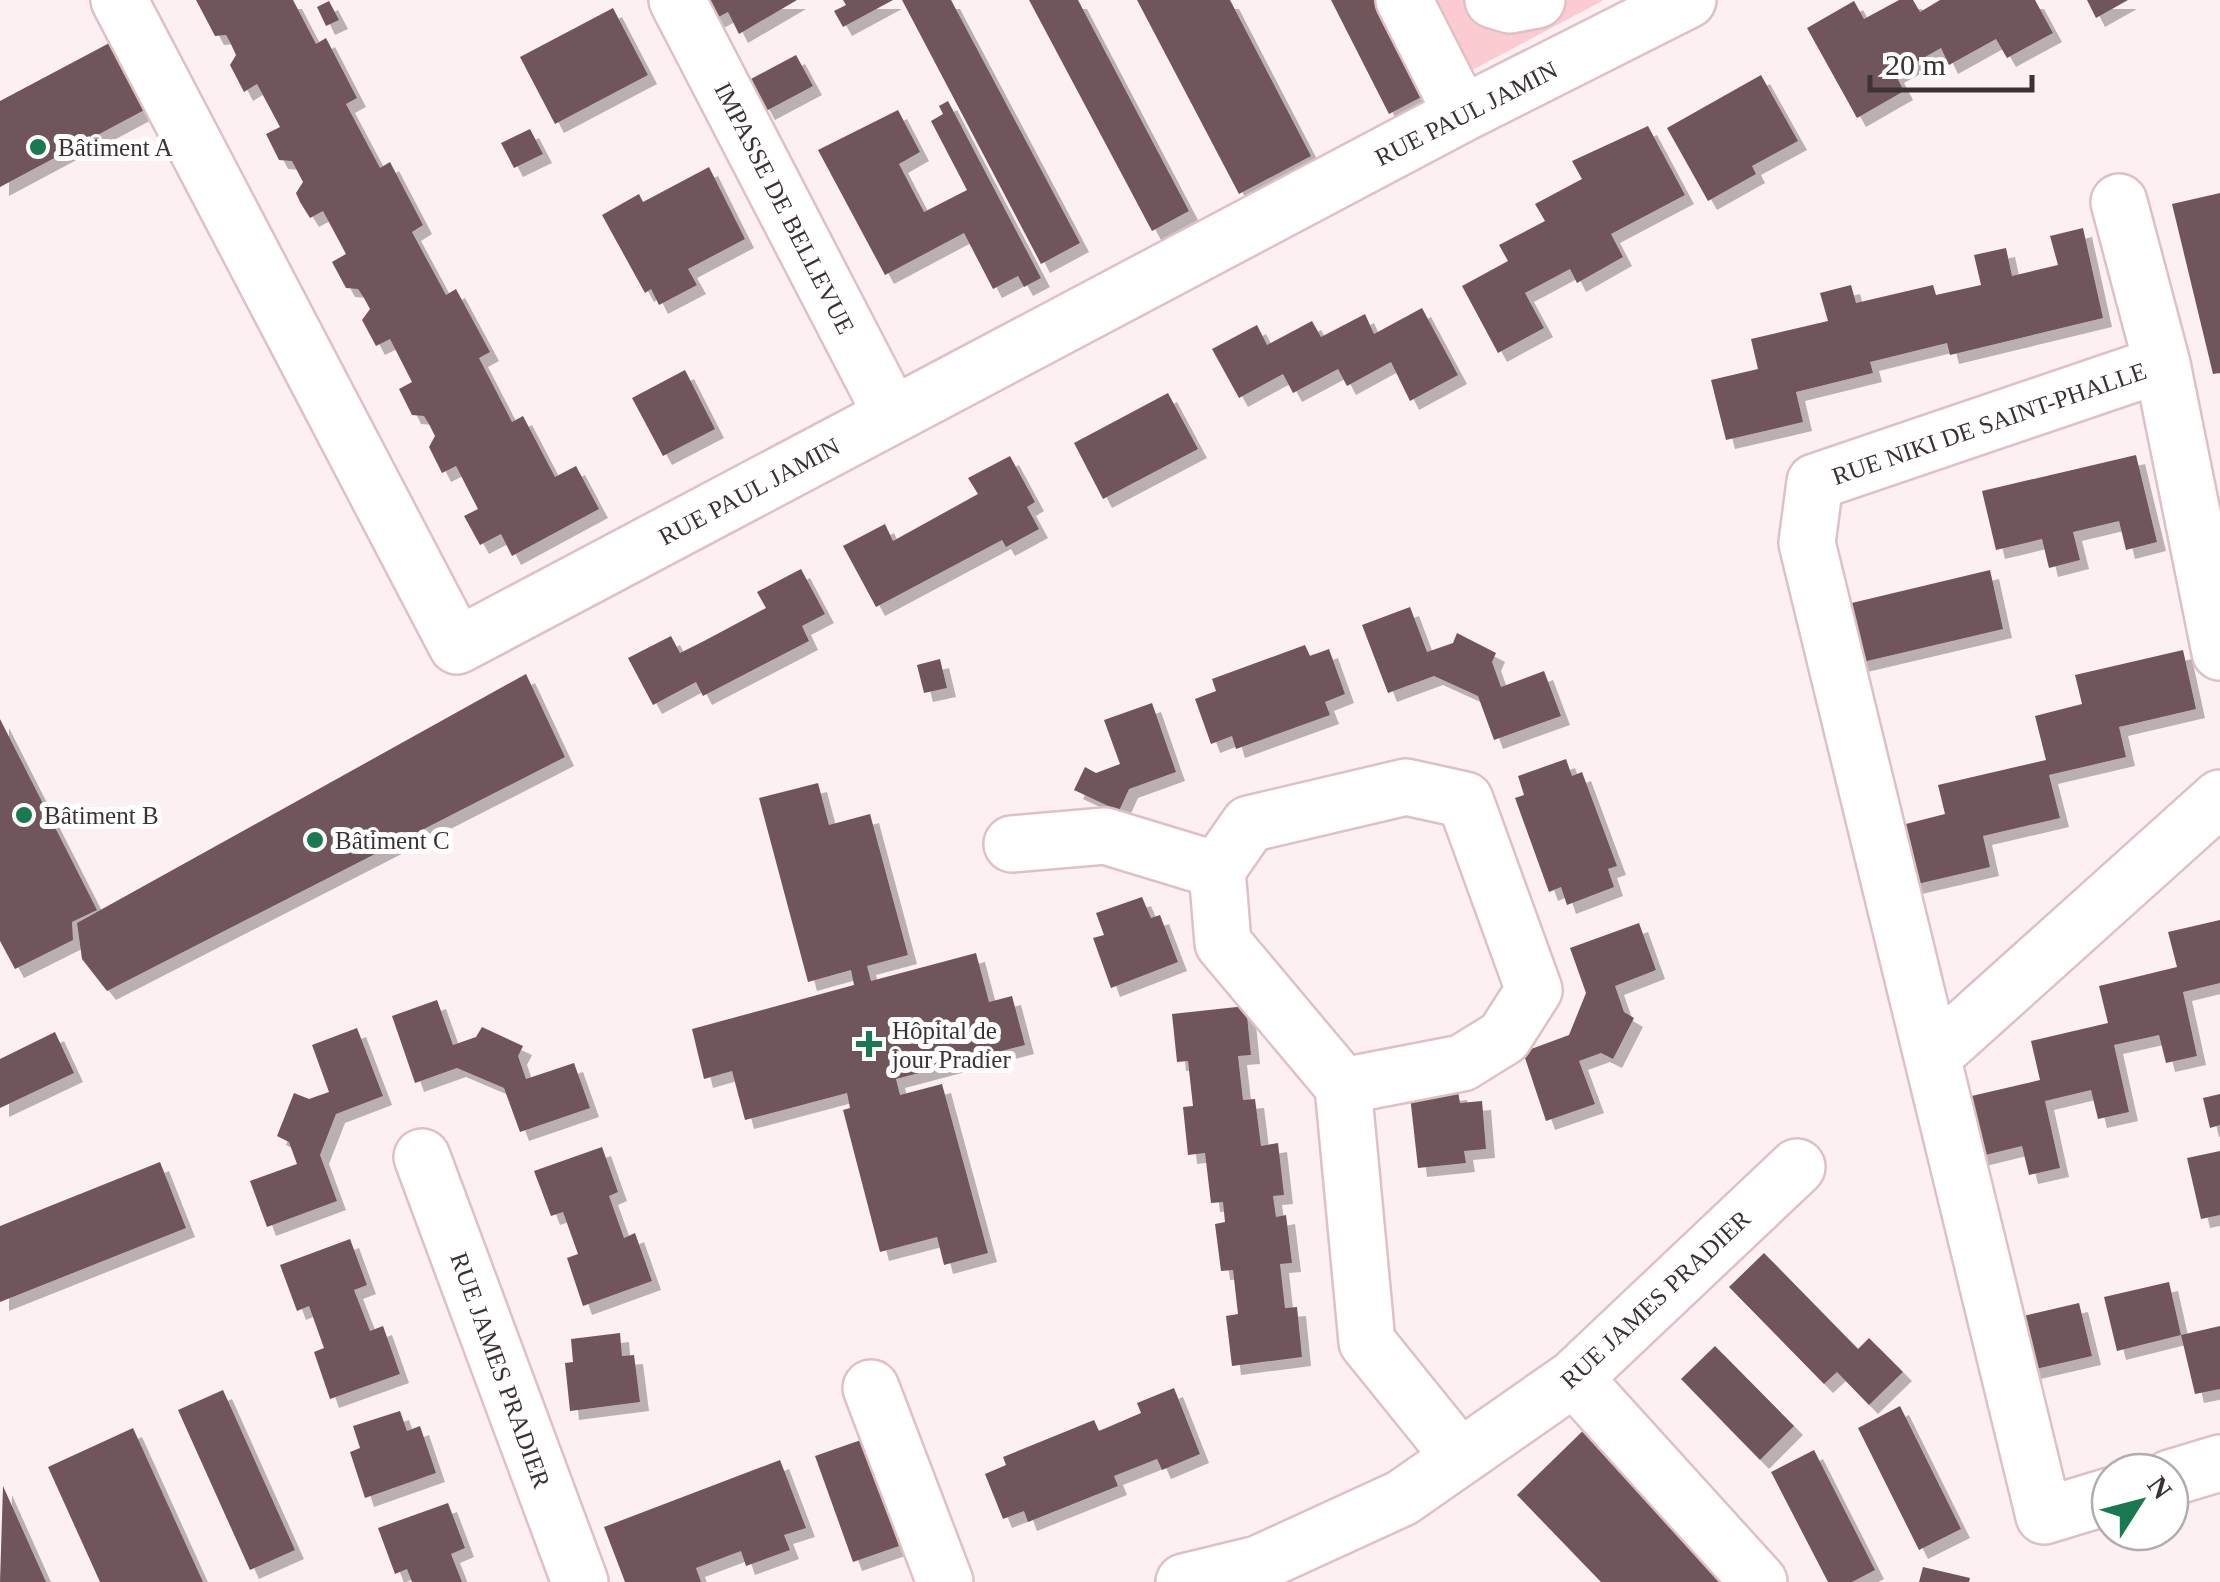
<svg xmlns="http://www.w3.org/2000/svg" width="2220" height="1582" font-family="'Times New Roman',serif">
<defs>
<filter id="shadow"><feDropShadow dx="9" dy="9" stdDeviation="0" flood-color="#0004"/></filter>
</defs>
<rect width="100%" height="100%" fill="#fdf0f2"/>
<path fill="#fccbd1" d="M 1379,0 L 1604,0 L 1427,94 Z"/>
<path fill="#6f565a" filter="url(#shadow)" d="M 196,0 L 293,0 L 316,44 L 326,38 L 357,98 L 346,104 L 380,168 L 390,162 L 423,225 L 412,232 L 446,295 L 456,289 L 490,352 L 479,358 L 512,422 L 523,416 L 555,477 L 576,466 L 599,509 L 512,556 L 501,534 L 480,545 L 464,516 L 478,509 L 456,466 L 442,473 L 429,447 L 435,436 L 430,426 L 424,416 L 412,415 L 399,389 L 412,382 L 390,339 L 376,346 L 362,320 L 370,309 L 364,298 L 358,289 L 346,288 L 332,262 L 346,254 L 323,211 L 310,218 L 300,202 L 296,193 L 303,182 L 292,161 L 279,160 L 266,134 L 280,127 L 257,84 L 244,92 L 230,65 L 236,55 L 230,42 L 226,35 L 215,36 Z
M 695,0 L 797,0 L 739,34 L 728,12 L 707,23 Z
M 843,0 L 893,0 L 843,27 L 834,11 L 846,5 Z
M 902,0 L 951,0 L 1080,243 L 1041,264 Z
M 1029,0 L 1078,0 L 1189,211 L 1152,231 Z
M 1137,0 L 1230,0 L 1311,156 L 1239,194 Z
M 1331,0 L 1379,0 L 1427,94 L 1389,114 Z
M 1899,0 L 1913,0 L 1920,12 L 1940,0 L 2035,0 L 2053,33 L 2007,58 L 1996,39 L 1949,65 L 1941,48 L 1895,74 L 1904,91 L 1857,118 L 1807,28 L 1854,1 L 1864,19 Z
M 2087,0 L 2128,0 L 2096,18 Z
M 329,1 L 339,20 L 326,26 L 317,7 Z
M 613,8 L 648,75 L 555,124 L 520,57 Z
M 115,40 L 150,107 L 0,187 L 0,101 Z
M 796,55 L 813,86 L 766,111 L 749,80 Z
M 1761,75 L 1798,141 L 1752,166 L 1756,174 L 1708,201 L 1667,128 Z
M 948,101 L 1041,278 L 1024,287 L 1018,276 L 993,289 L 964,233 L 885,275 L 818,150 L 898,110 L 920,152 L 899,164 L 924,212 L 967,190 L 931,121 L 943,114 L 939,106 Z
M 1648,126 L 1685,195 L 1611,234 L 1623,257 L 1577,283 L 1570,269 L 1525,293 L 1544,328 L 1498,353 L 1462,286 L 1508,261 L 1499,245 L 1545,221 L 1535,204 L 1582,179 L 1572,161 Z
M 530,129 L 543,154 L 514,168 L 501,143 Z
M 709,167 L 745,239 L 688,269 L 697,285 L 659,305 L 651,289 L 645,293 L 602,215 L 639,194 L 643,202 Z
M 2220,193 L 2220,373 L 2213,374 L 2172,204 Z
M 2083,228 L 2103,318 L 1950,355 L 1947,343 L 1870,362 L 1873,373 L 1796,392 L 1803,422 L 1726,440 L 1711,380 L 1758,369 L 1751,339 L 1828,321 L 1820,293 L 1851,285 L 1856,303 L 1933,285 L 1936,295 L 1981,285 L 1974,255 L 2006,248 L 2012,276 L 2058,265 L 2050,236 Z
M 1422,308 L 1458,375 L 1410,401 L 1391,362 L 1347,386 L 1338,369 L 1293,393 L 1283,374 L 1239,398 L 1212,349 L 1257,325 L 1267,345 L 1312,321 L 1321,337 L 1365,314 L 1374,334 Z
M 685,370 L 715,429 L 663,456 L 632,398 Z
M 1168,393 L 1198,449 L 1103,499 L 1074,443 Z
M 2136,455 L 2157,542 L 2126,550 L 2119,521 L 2073,532 L 2080,560 L 2049,568 L 2042,539 L 1996,550 L 1982,491 Z
M 1010,456 L 1035,502 L 1027,507 L 1039,529 L 1006,547 L 1002,540 L 876,607 L 843,546 L 885,524 L 893,541 L 978,494 L 968,478 Z
M 801,569 L 825,614 L 802,626 L 809,641 L 703,696 L 696,682 L 653,705 L 628,658 L 671,636 L 680,653 L 704,641 L 766,608 L 757,592 Z
M 1990,570 L 2003,629 L 1850,665 L 1835,607 Z
M 1410,607 L 1427,652 L 1453,643 L 1457,633 L 1496,653 L 1492,662 L 1501,687 L 1544,671 L 1561,716 L 1494,740 L 1478,696 L 1434,676 L 1388,693 L 1362,625 Z
M 1305,645 L 1310,656 L 1329,649 L 1345,694 L 1325,702 L 1330,715 L 1236,749 L 1232,736 L 1211,744 L 1195,699 L 1216,691 L 1212,679 Z
M 2183,650 L 2196,709 L 2119,727 L 2126,757 L 2049,775 L 2060,818 L 1983,836 L 1990,867 L 1913,885 L 1898,826 L 1945,814 L 1938,785 L 2046,760 L 2035,716 L 2082,704 L 2075,675 Z
M 940,659 L 947,688 L 924,693 L 917,665 Z
M 526,674 L 565,757 L 107,991 L 82,959 L 77,923 Z
M 1152,703 L 1176,772 L 1129,789 L 1119,811 L 1074,790 L 1085,767 L 1096,773 L 1120,764 L 1104,720 Z
M 0,719 L 97,910 L 72,922 L 73,940 L 15,969 L 0,941 Z
M 1566,759 L 1572,776 L 1582,772 L 1617,866 L 1608,869 L 1614,887 L 1567,905 L 1561,887 L 1549,892 L 1515,798 L 1524,795 L 1518,776 Z
M 818,783 L 829,825 L 870,814 L 908,955 L 867,966 L 871,981 L 976,953 L 989,1002 L 1012,996 L 1025,1045 L 896,1079 L 900,1095 L 942,1084 L 988,1253 L 944,1265 L 937,1237 L 880,1252 L 843,1110 L 850,1108 L 847,1093 L 745,1120 L 732,1071 L 704,1079 L 692,1029 L 854,985 L 851,970 L 808,982 L 759,798 Z
M 1142,897 L 1151,918 L 1160,915 L 1178,962 L 1111,988 L 1093,938 L 1104,935 L 1096,913 Z
M 2220,920 L 2220,983 L 2183,992 L 2197,1056 L 2166,1063 L 2159,1035 L 2114,1045 L 2129,1112 L 2098,1119 L 2091,1090 L 2045,1101 L 2060,1168 L 2029,1175 L 2022,1146 L 1977,1157 L 1963,1098 L 2040,1080 L 2031,1041 L 2108,1023 L 2099,986 L 2177,967 L 2168,932 Z
M 1639,923 L 1656,970 L 1615,986 L 1624,1012 L 1634,1018 L 1613,1059 L 1601,1053 L 1579,1061 L 1595,1104 L 1546,1121 L 1523,1052 L 1569,1035 L 1586,993 L 1570,948 Z
M 437,1000 L 453,1045 L 476,1037 L 482,1027 L 523,1046 L 518,1056 L 526,1079 L 574,1063 L 590,1108 L 520,1132 L 504,1088 L 457,1068 L 415,1083 L 392,1016 Z
M 1246,1006 L 1251,1055 L 1238,1056 L 1243,1100 L 1255,1099 L 1261,1146 L 1278,1143 L 1284,1195 L 1273,1196 L 1276,1217 L 1286,1215 L 1292,1263 L 1280,1264 L 1285,1308 L 1297,1307 L 1302,1357 L 1232,1366 L 1226,1316 L 1238,1314 L 1233,1270 L 1221,1271 L 1215,1224 L 1225,1222 L 1223,1202 L 1211,1203 L 1205,1153 L 1188,1155 L 1183,1107 L 1193,1106 L 1188,1061 L 1177,1062 L 1172,1014 Z
M 357,1028 L 383,1096 L 336,1114 L 320,1155 L 337,1201 L 267,1227 L 250,1181 L 297,1164 L 289,1142 L 277,1136 L 294,1093 L 309,1099 L 329,1092 L 312,1045 Z
M 55,1032 L 74,1073 L 0,1108 L 0,1059 Z
M 1458,1091 L 1460,1103 L 1482,1101 L 1486,1149 L 1464,1151 L 1466,1163 L 1418,1168 L 1410,1096 Z
M 2220,1094 L 2220,1125 L 2210,1128 L 2203,1098 Z
M 602,1147 L 618,1192 L 609,1196 L 624,1238 L 635,1233 L 652,1281 L 583,1306 L 567,1258 L 578,1254 L 563,1212 L 551,1216 L 534,1171 Z
M 2220,1151 L 2220,1215 L 2201,1219 L 2187,1158 Z
M 160,1162 L 186,1228 L 0,1302 L 0,1226 Z
M 350,1239 L 367,1285 L 354,1290 L 370,1331 L 383,1326 L 400,1374 L 330,1399 L 314,1352 L 324,1348 L 309,1306 L 297,1311 L 280,1265 Z
M 1764,1253 L 1858,1349 L 1869,1338 L 1903,1372 L 1869,1405 L 1837,1372 L 1824,1384 L 1729,1287 Z
M 2169,1282 L 2181,1335 L 2117,1351 L 2104,1297 Z
M 2079,1303 L 2092,1356 L 2027,1371 L 2014,1318 Z
M 2220,1326 L 2220,1389 L 2195,1394 L 2181,1335 Z
M 620,1333 L 622,1356 L 634,1355 L 640,1402 L 570,1411 L 565,1363 L 573,1362 L 571,1339 Z
M 1715,1346 L 1794,1426 L 1760,1460 L 1681,1379 Z
M 1174,1388 L 1200,1454 L 1162,1470 L 1157,1459 L 1114,1476 L 1118,1486 L 1028,1522 L 1024,1511 L 1003,1519 L 985,1474 L 1006,1465 L 1003,1457 L 1094,1420 L 1099,1431 L 1141,1413 L 1137,1403 Z
M 223,1390 L 295,1550 L 250,1570 L 178,1410 Z
M 1900,1406 L 1961,1529 L 1919,1550 L 1858,1428 Z
M 400,1411 L 407,1431 L 420,1426 L 436,1473 L 365,1498 L 350,1452 L 360,1448 L 353,1426 Z
M 1594,1420 L 1732,1582 L 1601,1582 L 1517,1495 Z
M 133,1428 L 203,1582 L 100,1582 L 48,1467 Z
M 861,1440 L 899,1546 L 853,1562 L 815,1456 Z
M 1814,1450 L 1875,1570 L 1852,1582 L 1828,1582 L 1771,1472 Z
M 780,1460 L 806,1528 L 784,1535 L 790,1550 L 746,1566 L 741,1551 L 733,1554 L 696,1568 L 701,1582 L 625,1582 L 604,1527 Z
M 3,1486 L 46,1582 L 0,1582 Z
M 448,1503 L 465,1548 L 451,1554 L 462,1582 L 412,1582 L 407,1569 L 395,1574 L 378,1528 Z
M 1923,1567 L 1970,1578 L 1969,1582 L 1919,1582 Z"/>
<g fill="none" stroke-linecap="round" stroke-linejoin="round">
<g stroke="#dec1c4" stroke-width="60">
<path id="minor" d="M 119,0 L 457,646 L 1462,114 L 1688,0
M 677,0 L 892,415
M 1404,0 L 1462,114
M 1493,0 L 1510,5 L 1537,0
M 2119,202 L 2162,364 L 2220,652
M 1012,844 L 1105,836 L 1217,870
M 1933,1056 L 2220,798
M 1343,1086 L 1223,943 L 1217,870 L 1249,824 L 1406,787 L 1465,800 L 1534,990 L 1504,1037 L 1462,1063 L 1343,1086 L 1367,1342 L 1459,1456
M 422,1157 L 580,1582
M 1574,1378 L 1759,1582
M 871,1388 L 945,1582
M 2170,1478 L 2220,1463
M 2110,1496 L 2044,1516 L 1807,543 L 1815,482 L 2162,364
M 1184,1582 L 1258,1564 L 1402,1498 L 1574,1378 L 1797,1167"/>
</g>
<use href="#minor" stroke="#fff" stroke-width="55"/>
</g>
<g fill="#197950" stroke="#fff" stroke-width="4">
<circle cx="38" cy="147" r="10"/>
<circle cx="24" cy="815" r="10"/>
<circle cx="315" cy="840" r="10"/>
<path d="M864 1029h10v10h10v10h-10v10h-10v-10h-10v-10h10z"/>
</g>
<g text-anchor="middle" stroke-width="10" stroke-linejoin="round" paint-order="stroke">
<g font-size="25" fill="#3d3233" stroke="#fff">
<text transform="translate(1466 113) rotate(-27)" y="9">RUE PAUL JAMIN</text>
<text transform="translate(785 208) rotate(63)" y="9">IMPASSE DE BELLEVUE</text>
<text transform="translate(1989 423) rotate(-19)" y="9">RUE NIKI DE SAINT-PHALLE</text>
<text transform="translate(749 491) rotate(-28)" y="9">RUE PAUL JAMIN</text>
<text transform="translate(1655 1299) rotate(-43)" y="9">RUE JAMES PRADIER</text>
<text transform="translate(501 1370) rotate(70)" y="9">RUE JAMES PRADIER</text>
</g>
<g font-size="25" fill="#3d3233" stroke="#fff" text-anchor="start">
<text x="58" y="156">Bâtiment A</text>
<text x="44" y="824">Bâtiment B</text>
<text x="335" y="849">Bâtiment C</text>
<text x="892" y="1039">Hôpital de<tspan x="892" dy="29">jour Pradier</tspan></text>
</g>
</g>
<g transform="translate(2140 1502) rotate(54)"><circle r="48" fill="#ffffff" stroke="#b1adad" stroke-width="2.5"/>
<path d="M0-8L18 38L0 25L-18 38Z" fill="#197950"/>
<text y="-15" font-size="28" font-weight="bold" text-anchor="middle" fill="#3d3233">N</text>
</g>
<path d="M1870 75v15h162v-15" fill="none" stroke="#3d3233" stroke-width="5"/>
<text x="1885" y="75" font-size="30" fill="#3d3233" stroke="#ffffff" stroke-width="8" paint-order="stroke">20 m</text>
</svg>
